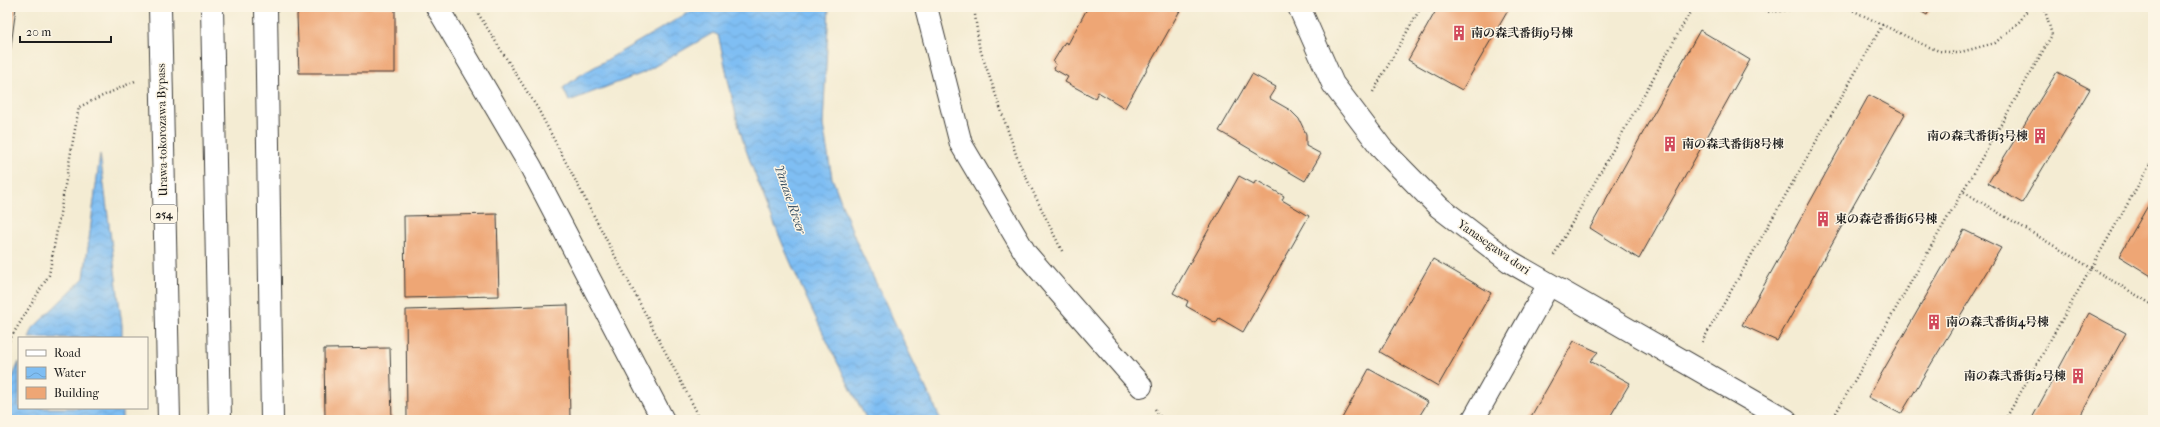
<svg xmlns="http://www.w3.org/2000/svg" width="2160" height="427" font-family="'IM FELL French Canon','Noto Serif JP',serif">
<defs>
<pattern id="water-waves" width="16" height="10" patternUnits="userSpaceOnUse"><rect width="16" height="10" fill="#7fbef3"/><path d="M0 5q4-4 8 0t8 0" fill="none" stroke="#6da3d0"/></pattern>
</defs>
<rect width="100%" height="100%" fill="#fcf5e5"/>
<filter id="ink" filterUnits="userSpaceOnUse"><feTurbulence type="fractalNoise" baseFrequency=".025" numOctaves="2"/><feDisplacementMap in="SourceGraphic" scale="8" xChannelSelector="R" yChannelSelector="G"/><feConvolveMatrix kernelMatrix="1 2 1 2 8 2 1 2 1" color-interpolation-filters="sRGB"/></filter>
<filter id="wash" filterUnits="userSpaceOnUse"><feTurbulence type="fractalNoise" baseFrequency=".012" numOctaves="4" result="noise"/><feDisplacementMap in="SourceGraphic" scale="16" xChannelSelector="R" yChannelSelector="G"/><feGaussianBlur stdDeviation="0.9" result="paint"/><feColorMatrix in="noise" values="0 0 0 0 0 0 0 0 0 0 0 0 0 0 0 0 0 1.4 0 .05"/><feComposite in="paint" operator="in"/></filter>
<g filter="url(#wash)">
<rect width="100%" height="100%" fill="#f4ecd3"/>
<path fill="url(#water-waves)" stroke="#4e6d88" d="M 698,7 L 829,7 L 823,125 L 832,178 L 856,241 L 941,420 L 867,420 C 820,331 777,239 744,144 C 733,109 727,71 718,35 L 713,33 L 643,73 L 569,101 L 563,88 L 579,76 Z
M 100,154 L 122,325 L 122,338 L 29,338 L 33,328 L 84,278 Z
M 19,362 L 19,408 L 122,408 L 122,420 L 7,420 L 7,391 Z"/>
<g id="blocks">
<path fill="#eea675" d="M 7,7 L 16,7 L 8,70 L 7,70 Z
M 300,7 L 395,7 L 395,73 L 299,73 L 297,15 Z
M 1088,7 L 1182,7 L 1125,108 L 1098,92 L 1095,98 L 1065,82 L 1068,77 L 1054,69 L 1056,64 L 1053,62 L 1065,42 L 1068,44 Z
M 1438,7 L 1510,7 L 1462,90 L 1408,60 Z
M 1913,7 L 1931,7 L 1927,15 Z
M 1700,30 L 1750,60 L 1639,259 L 1590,228 Z
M 2057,72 L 2090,89 L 2022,203 L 1988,183 Z
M 1252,74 L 1276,87 L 1269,98 L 1290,110 L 1299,119 L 1306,134 L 1306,146 L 1321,154 L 1305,181 L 1219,131 Z
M 1869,95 L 1905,114 L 1777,341 L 1742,325 Z
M 1239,176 L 1254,184 L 1256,180 L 1284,196 L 1282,200 L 1309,216 L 1243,332 L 1219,318 L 1216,323 L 1186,306 L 1188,301 L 1173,293 Z
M 2153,197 L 2153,277 L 2119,256 Z
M 497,214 L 499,296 L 405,298 L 404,216 Z
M 1964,230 L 2001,248 L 1901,414 L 1868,397 Z
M 1433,259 L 1491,293 L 1438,386 L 1380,352 Z
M 568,305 L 570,420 L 407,420 L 406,310 Z
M 2089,313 L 2126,333 L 2078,420 L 2031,420 Z
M 1574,341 L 1598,352 L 1590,361 L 1630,383 L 1608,420 L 1529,420 Z
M 390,348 L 392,420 L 325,420 L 324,349 Z
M 1369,369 L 1428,402 L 1417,420 L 1341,420 Z"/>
</g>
</g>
<g filter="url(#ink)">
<use href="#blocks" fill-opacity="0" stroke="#3c3b37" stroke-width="1"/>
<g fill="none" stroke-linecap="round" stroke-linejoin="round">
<g stroke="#3c3b37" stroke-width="24">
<path id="minor" d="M 266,7 L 272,420
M 437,7 L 531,167 L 663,420
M 926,7 L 961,144 L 1026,254 L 1141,386
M 1299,7 L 1333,84 L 1383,150 L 1439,207 L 1509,261 L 1786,420
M 1473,420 L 1549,284"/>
</g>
<g stroke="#3c3b37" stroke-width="24">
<path id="highway" d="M 160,7 L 169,420
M 212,7 L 220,420"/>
</g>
<path stroke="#3c3b37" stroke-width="2.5" stroke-dasharray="1 3" stroke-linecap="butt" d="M 474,7 L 538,109 L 701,420
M 974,7 L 979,46 L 1019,163 L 1063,253
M 1753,7 L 1770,12 L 1817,7
M 1846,7 L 1922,44 L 1939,51 L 1957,53 L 1995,43 L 2020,21 L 2029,7
M 1373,92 L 1421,7
M 1964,192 L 2153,305
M 1554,255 L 1693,7
M 1702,342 L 1883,24
M 7,344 L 49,275 L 79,107 L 135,81
M 1155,409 L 1162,420
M 1832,420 L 2052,35 L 2044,7
M 2005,420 L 2153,159"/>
<use href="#minor" stroke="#fff" stroke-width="22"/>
<use href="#highway" stroke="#fff" stroke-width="22"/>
</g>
</g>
<defs>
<g id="building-bare" transform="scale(1.2)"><path d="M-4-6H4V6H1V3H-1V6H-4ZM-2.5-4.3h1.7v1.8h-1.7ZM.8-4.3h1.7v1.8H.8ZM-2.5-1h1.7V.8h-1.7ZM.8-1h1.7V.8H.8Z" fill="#d1495b" stroke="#fcf5e5" stroke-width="2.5" paint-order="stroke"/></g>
</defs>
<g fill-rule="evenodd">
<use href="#building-bare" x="1459" y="33"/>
<use href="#building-bare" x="2040" y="136"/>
<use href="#building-bare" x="1670" y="144"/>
<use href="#building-bare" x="1823" y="219"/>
<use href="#building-bare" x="1934" y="322"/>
<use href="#building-bare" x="2078" y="376"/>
</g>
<g text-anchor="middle" stroke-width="3" stroke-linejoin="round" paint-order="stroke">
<rect fill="#fcf5e5" stroke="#5f5d58" stroke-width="1" x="151" y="205" width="26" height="18" rx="3"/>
<g font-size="11" font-weight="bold" fill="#1c1c1c">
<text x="164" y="218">254</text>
</g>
<g font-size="12" font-weight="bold" fill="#1c1c1c" stroke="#fcf5e5" text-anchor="start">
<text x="1471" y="37">南の森弐番街9号棟</text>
<text x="2028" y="140" text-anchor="end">南の森弐番街3号棟</text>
<text x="1682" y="148">南の森弐番街8号棟</text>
<text x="1835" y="223">東の森壱番街6号棟</text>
<text x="1946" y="326">南の森弐番街4号棟</text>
<text x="2066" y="380" text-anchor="end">南の森弐番街2号棟</text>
</g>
<g font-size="12" fill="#1c1c1c" stroke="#fcf5e5">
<text transform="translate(162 130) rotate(-91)" y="4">Urawa-tokorozawa Bypass</text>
<text transform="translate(1494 247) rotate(35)" y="4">Yanasegawa dori</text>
</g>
<g font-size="13" font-style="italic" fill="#3f5567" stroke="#fcf5e5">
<text transform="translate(791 199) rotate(71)" y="5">Yanase River</text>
</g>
</g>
<rect width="2160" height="427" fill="none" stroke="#fcf5e5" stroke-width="24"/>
<rect x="18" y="337" width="130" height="72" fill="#fcf5e5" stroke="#a29e95"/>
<rect x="26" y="350" width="20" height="6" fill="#ffffff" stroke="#a29e95"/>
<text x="54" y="357" font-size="12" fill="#1c1c1c">Road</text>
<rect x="26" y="367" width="20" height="12" fill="url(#water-waves)" stroke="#a29e95"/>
<text x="54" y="377" font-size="12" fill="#1c1c1c">Water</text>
<rect x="26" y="387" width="20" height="12" fill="#eea675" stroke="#a29e95"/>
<text x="54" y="397" font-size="12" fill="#1c1c1c">Building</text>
<path d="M20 36v6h91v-6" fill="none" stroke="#1c1c1c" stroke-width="2"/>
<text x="26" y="36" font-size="12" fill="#1c1c1c" stroke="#fcf5e5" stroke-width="3" paint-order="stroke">20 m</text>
</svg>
